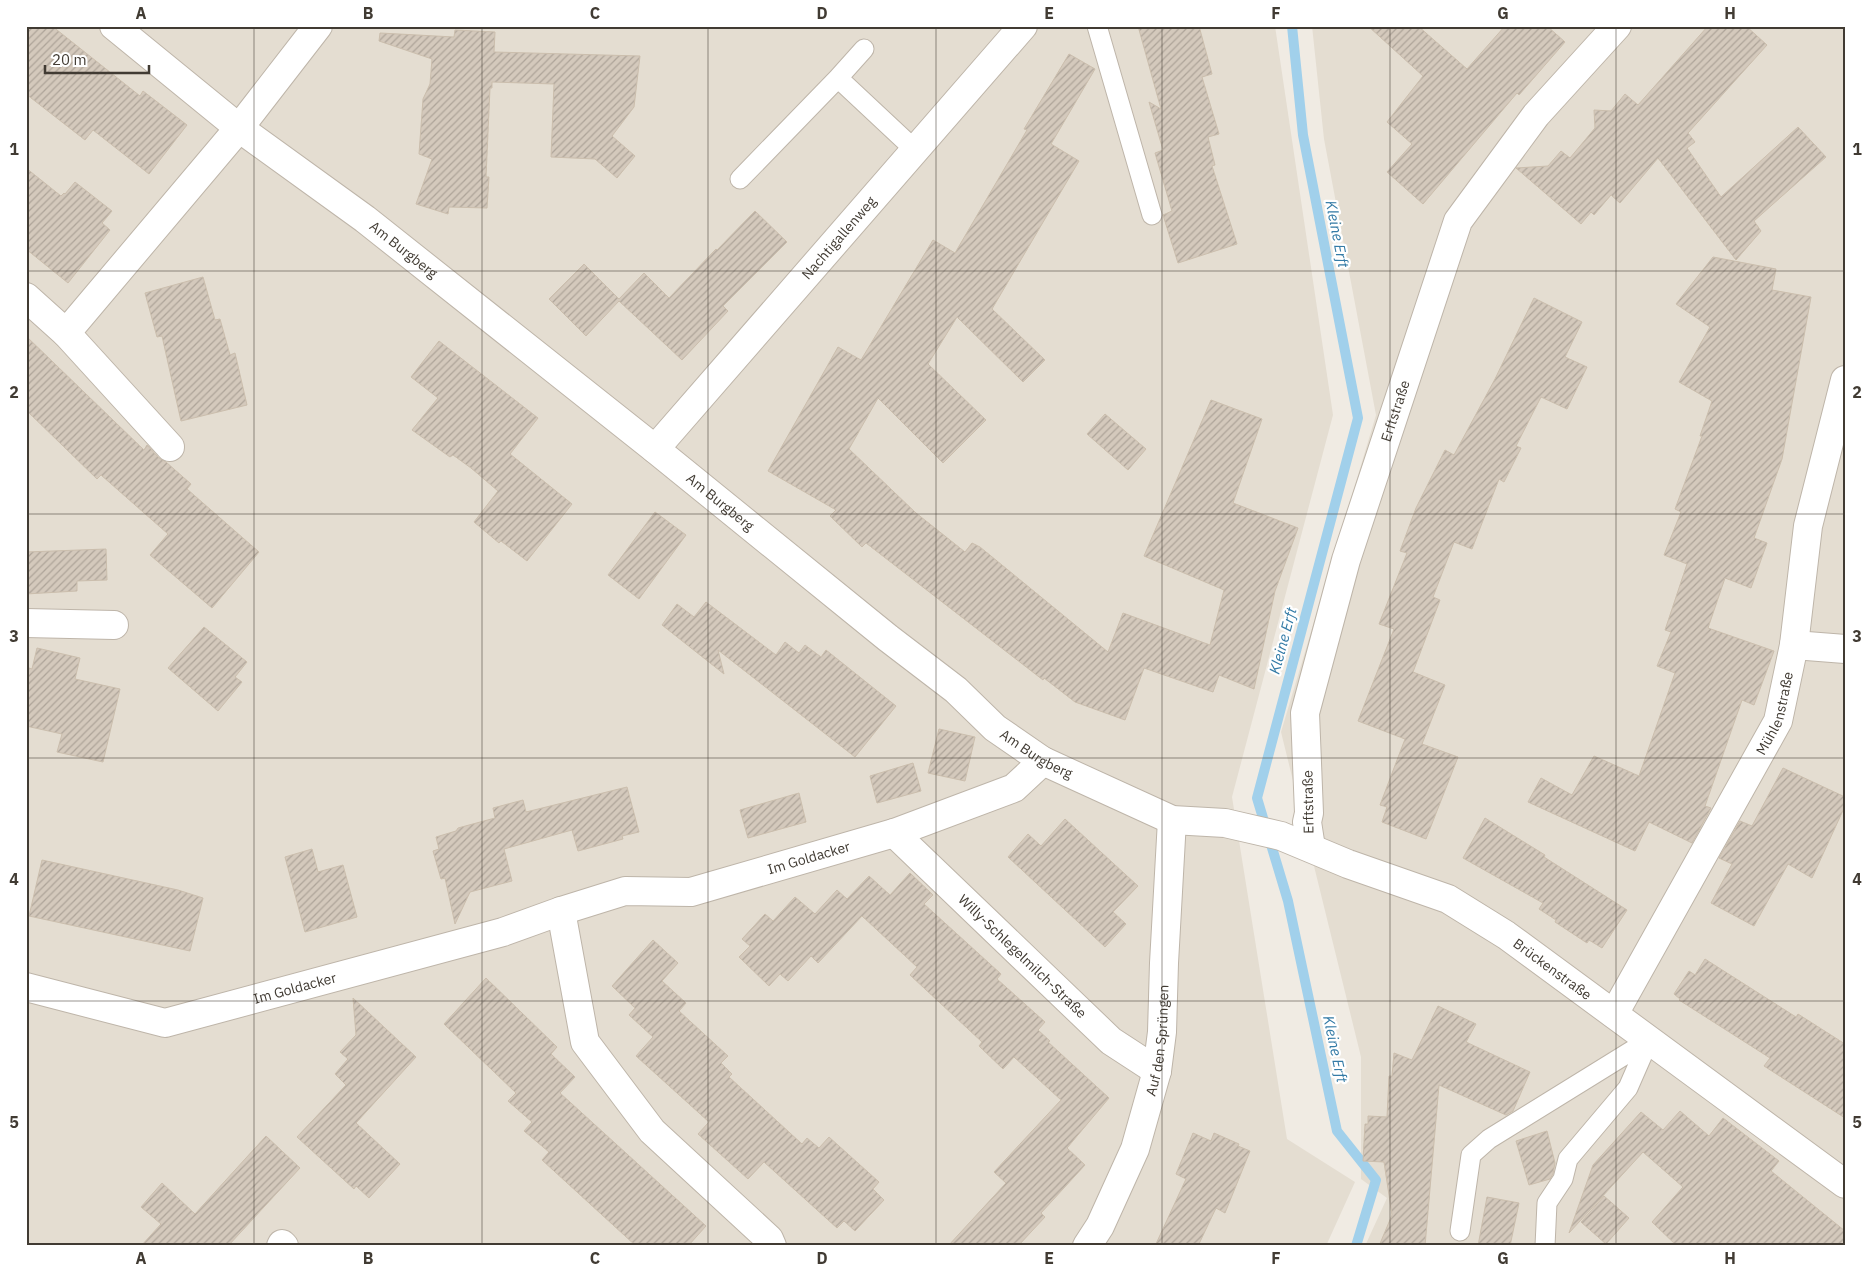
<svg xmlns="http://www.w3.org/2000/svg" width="1871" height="1272" font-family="'IBM Plex Sans',sans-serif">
<defs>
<pattern id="building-hatch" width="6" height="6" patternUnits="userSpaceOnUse" patternTransform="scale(1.25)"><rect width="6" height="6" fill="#d4c9bc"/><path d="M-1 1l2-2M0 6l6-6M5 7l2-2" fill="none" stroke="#aea499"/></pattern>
</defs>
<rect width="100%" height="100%" fill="#f0ebe3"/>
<path fill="#e4ddd1" d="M 26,26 L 1275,26 L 1333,415 L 1232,797 L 1287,1139 L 1355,1182 L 1326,1246 L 26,1246 Z
M 1312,26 L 1845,26 L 1845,1246 L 1365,1246 L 1387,1198 L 1361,1179 L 1361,1057 L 1281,732 L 1376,415 L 1324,139 Z"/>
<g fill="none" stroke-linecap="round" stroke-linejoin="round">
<path stroke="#a1d0eb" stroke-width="10" d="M 1292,26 L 1303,135 L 1358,418 L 1257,798 L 1288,901 L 1337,1131 L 1376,1180 L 1356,1246"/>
</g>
<path fill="url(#building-hatch)" stroke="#cbbead" d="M 26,26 L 52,26 L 140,96 L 143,91 L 187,125 L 149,174 L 93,130 L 85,140 L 26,94 Z
M 1138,26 L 1199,26 L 1212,74 L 1202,77 L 1219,134 L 1208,137 L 1215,165 L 1212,166 L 1237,244 L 1178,263 L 1163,215 L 1172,211 L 1155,153 L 1163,150 L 1149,102 L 1161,109 Z
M 1368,26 L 1418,26 L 1467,69 L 1505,26 L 1547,26 L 1565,42 L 1519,95 L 1517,93 L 1423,204 L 1387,172 L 1412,144 L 1387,122 L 1423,76 Z
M 1708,26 L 1746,26 L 1767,45 L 1688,133 L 1695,142 L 1687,148 L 1721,197 L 1798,127 L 1826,157 L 1754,221 L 1761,231 L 1736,260 L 1658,158 L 1620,203 L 1611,195 L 1594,215 L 1591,212 L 1581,224 L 1516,168 L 1548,166 L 1561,151 L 1570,158 L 1595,128 L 1594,110 L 1611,111 L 1625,94 L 1638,105 Z
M 455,30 L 495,32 L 494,52 L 640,56 L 634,107 L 612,136 L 635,156 L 617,178 L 595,159 L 551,157 L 554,84 L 492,82 L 492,88 L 490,88 L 486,177 L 489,177 L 487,208 L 449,207 L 448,214 L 416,204 L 432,159 L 419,154 L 423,99 L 430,84 L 432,59 L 379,41 L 380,33 L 454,37 Z
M 1069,54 L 1095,69 L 1051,144 L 1079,161 L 992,309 L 1045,360 L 1023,382 L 957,317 L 928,364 L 986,420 L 943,463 L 878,398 L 849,449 L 916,513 L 965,552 L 972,543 L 980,547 L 1108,652 L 1123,613 L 1210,645 L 1224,590 L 1144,556 L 1211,400 L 1262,419 L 1233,503 L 1298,528 L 1275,591 L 1254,689 L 1219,675 L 1213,692 L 1144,668 L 1125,720 L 1075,702 L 1044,678 L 1043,680 L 866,543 L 862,547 L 830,516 L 836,510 L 768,471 L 838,347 L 861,360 L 933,240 L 955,253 L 1027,130 L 1024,129 Z
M 26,168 L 61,196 L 64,193 L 65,194 L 75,182 L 112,211 L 102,223 L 110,230 L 68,283 L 26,249 Z
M 755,211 L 787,242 L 723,306 L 728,311 L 682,360 L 619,301 L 586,336 L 549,299 L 584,264 L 619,299 L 644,273 L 669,298 L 716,249 L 717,250 Z
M 1713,257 L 1776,269 L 1772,290 L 1811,297 L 1782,459 L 1754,538 L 1767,543 L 1751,588 L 1725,578 L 1708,628 L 1774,651 L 1754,705 L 1742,700 L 1705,806 L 1711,808 L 1692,843 L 1649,822 L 1635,851 L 1528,802 L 1541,778 L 1572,795 L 1594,756 L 1639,776 L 1675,673 L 1657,666 L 1671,632 L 1665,630 L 1687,564 L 1664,555 L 1681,512 L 1675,509 L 1702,436 L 1700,436 L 1712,401 L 1679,382 L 1710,327 L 1676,304 Z
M 203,277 L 215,320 L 220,319 L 230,355 L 235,353 L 247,405 L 181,421 L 162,336 L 157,337 L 145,293 Z
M 1534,298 L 1582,322 L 1565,357 L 1587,367 L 1567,409 L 1541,397 L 1516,446 L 1521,448 L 1504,482 L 1499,479 L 1472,549 L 1454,542 L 1433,597 L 1440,600 L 1413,672 L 1445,685 L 1422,744 L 1458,757 L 1426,839 L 1382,822 L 1387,807 L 1380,805 L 1405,739 L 1358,721 L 1394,629 L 1379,624 L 1407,553 L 1400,551 L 1416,508 L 1445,450 L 1454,455 L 1495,379 Z
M 26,336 L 144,450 L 147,445 L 159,458 L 166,462 L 191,484 L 187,489 L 259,552 L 212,608 L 150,555 L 168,534 L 101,475 L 97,479 L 26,410 Z
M 439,341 L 538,418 L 510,454 L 572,504 L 527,561 L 501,541 L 499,543 L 474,522 L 498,491 L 471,468 L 453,455 L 450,457 L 412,430 L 438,398 L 411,377 Z
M 1105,414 L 1146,449 L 1128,470 L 1087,434 Z
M 655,512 L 686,535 L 639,599 L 608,575 Z
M 106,549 L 107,580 L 77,581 L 77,591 L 26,594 L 26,552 Z
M 706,602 L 776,655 L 785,642 L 799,653 L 805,645 L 821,657 L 826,650 L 896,706 L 855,757 L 718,650 L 724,674 L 662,625 L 677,604 L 694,617 Z
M 204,627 L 247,662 L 235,677 L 242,682 L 218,711 L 168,668 Z
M 37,648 L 80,658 L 75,679 L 120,689 L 103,762 L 57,752 L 62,734 L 26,726 L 26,667 L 32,669 Z
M 939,729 L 975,737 L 965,781 L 928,773 Z
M 913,763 L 921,791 L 877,803 L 870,776 Z
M 1783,768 L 1845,797 L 1845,806 L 1812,878 L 1788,864 L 1754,926 L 1711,903 L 1732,864 L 1719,858 L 1740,821 L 1752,826 Z
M 627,787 L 639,832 L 622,836 L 623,839 L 578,851 L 572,830 L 504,849 L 512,881 L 470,892 L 455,924 L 445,878 L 441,879 L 433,851 L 439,849 L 436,837 L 456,831 L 458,828 L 495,818 L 493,808 L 523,800 L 526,812 Z
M 799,793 L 806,822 L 748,838 L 740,810 Z
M 1485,818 L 1545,855 L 1544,857 L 1627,910 L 1602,948 L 1589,940 L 1587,943 L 1555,922 L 1556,920 L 1539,909 L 1543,903 L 1463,858 Z
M 1065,819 L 1138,886 L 1113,912 L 1126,924 L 1105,947 L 1008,857 L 1028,834 L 1041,846 Z
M 312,849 L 318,872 L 343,865 L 357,917 L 305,932 L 285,857 Z
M 42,860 L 178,890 L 203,898 L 190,951 L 29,916 Z
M 910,873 L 933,895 L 924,904 L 1001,974 L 997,979 L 1045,1022 L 1038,1030 L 1050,1041 L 1048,1042 L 1109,1098 L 1067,1148 L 1085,1165 L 1041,1213 L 1045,1217 L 1018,1246 L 948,1246 L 1006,1183 L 994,1172 L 1061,1100 L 1014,1057 L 1003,1069 L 979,1046 L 982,1042 L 910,975 L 917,967 L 862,916 L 818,963 L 811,956 L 788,981 L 780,974 L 769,986 L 739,957 L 750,946 L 742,939 L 765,914 L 773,921 L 795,897 L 815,914 L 837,890 L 847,899 L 869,876 L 890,895 Z
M 653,940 L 678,963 L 662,981 L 686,1003 L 679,1011 L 728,1056 L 721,1063 L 732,1074 L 729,1077 L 802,1144 L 807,1138 L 819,1148 L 829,1137 L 879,1182 L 873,1189 L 884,1200 L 855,1231 L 844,1221 L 837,1228 L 764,1162 L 748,1179 L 698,1134 L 709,1122 L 636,1056 L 653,1037 L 629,1015 L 635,1008 L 612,986 Z
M 1705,959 L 1796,1017 L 1798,1014 L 1845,1044 L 1845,1118 L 1764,1066 L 1770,1058 L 1679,1000 L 1680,999 L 1674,994 L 1689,971 L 1695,975 Z
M 486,978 L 557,1047 L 551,1054 L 575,1077 L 560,1093 L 706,1226 L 688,1246 L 636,1246 L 542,1160 L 549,1152 L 524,1131 L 532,1122 L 508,1101 L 516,1093 L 444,1024 Z
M 353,998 L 416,1057 L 356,1123 L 400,1164 L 369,1198 L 356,1186 L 354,1189 L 297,1137 L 346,1085 L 335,1074 L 348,1059 L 340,1052 L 356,1035 Z
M 1438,1006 L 1476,1024 L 1466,1042 L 1530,1072 L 1513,1111 L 1506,1115 L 1439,1085 L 1425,1246 L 1379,1246 L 1392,1215 L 1384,1162 L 1363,1161 L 1365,1124 L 1368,1124 L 1368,1116 L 1387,1117 L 1389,1076 L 1392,1076 L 1394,1053 L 1412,1060 Z
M 1680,1111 L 1709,1136 L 1723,1118 L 1779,1161 L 1771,1171 L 1845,1231 L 1845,1246 L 1677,1246 L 1652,1222 L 1683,1187 L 1643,1152 L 1569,1233 L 1593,1165 L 1641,1112 L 1663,1130 Z
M 1547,1131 L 1555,1163 L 1553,1174 L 1550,1179 L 1529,1185 L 1516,1141 Z
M 1193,1133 L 1211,1141 L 1214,1133 L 1239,1144 L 1238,1146 L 1250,1151 L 1225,1213 L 1216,1208 L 1198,1246 L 1155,1246 L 1186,1179 L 1176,1174 Z
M 266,1136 L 300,1168 L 228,1246 L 141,1246 L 161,1224 L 141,1207 L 162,1183 L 195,1214 Z
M 1604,1196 L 1629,1218 L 1606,1244 L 1581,1222 Z
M 1487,1197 L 1519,1203 L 1510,1246 L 1478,1246 Z"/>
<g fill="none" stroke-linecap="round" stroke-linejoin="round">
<g stroke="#beb5a9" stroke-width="21">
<path id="lane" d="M 1097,26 L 1152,215
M 838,78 L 864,49
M 740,179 L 838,78 L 915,150
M 1460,1231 L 1471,1155 L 1489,1139 L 1649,1040
M 1545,1246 L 1547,1203 L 1563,1179 L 1568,1159 L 1628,1088 L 1649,1040"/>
</g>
<g stroke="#beb5a9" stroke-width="30">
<g id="street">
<path id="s1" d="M 114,26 L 239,128 L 365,219 L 655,449 L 888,638 L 956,690 L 995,728 L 1043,761 L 1172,820 L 1225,823 L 1281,836 L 1348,864 L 1448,899 L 1506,935 L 1845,1184"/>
<path d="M 26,297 L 66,333 L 239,128 L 318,26"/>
<path d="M 66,333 L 170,447"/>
<path id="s2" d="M 655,449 L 1023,26"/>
<path d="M 26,623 L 114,625"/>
<path d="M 1794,645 L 1845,649"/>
<path id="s3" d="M 894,833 L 1111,1041 L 1157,1071"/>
<path id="s4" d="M 1311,848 L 1307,822 L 1309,813 L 1305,713 L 1346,560 L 1458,221 L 1536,115 L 1617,26"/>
<path d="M 561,911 L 585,1042 L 652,1131 L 769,1239 L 772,1246"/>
<path id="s5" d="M 26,987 L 165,1023 L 503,932 L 561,911 L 625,891 L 691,892 L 894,833 L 1014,788 L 1043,761"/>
<path id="s6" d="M 1614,1014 L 1778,721 L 1794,645 L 1808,526 L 1845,380"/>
<path d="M 281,1246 L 282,1244 L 284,1246"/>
<path id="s7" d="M 1087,1246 L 1100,1226 L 1135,1149 L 1157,1071 L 1162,1032 L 1164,963 L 1172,820"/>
</g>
</g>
<use href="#lane" stroke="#fff" stroke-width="19"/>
<use href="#street" stroke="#fff" stroke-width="28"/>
</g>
<path fill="none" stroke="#413b33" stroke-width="1" stroke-opacity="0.55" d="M 254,26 L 254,1246M 482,26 L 482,1246M 708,26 L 708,1246M 936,26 L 936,1246M 1162,26 L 1162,1246M 1390,26 L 1390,1246M 1616,26 L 1616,1246M 26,271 L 1845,271M 26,514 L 1845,514M 26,758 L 1845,758M 26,1001 L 1845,1001"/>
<g text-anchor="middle" stroke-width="4.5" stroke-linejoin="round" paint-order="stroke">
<g font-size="14" fill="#413b33" stroke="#fff">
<text dy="5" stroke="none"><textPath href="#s2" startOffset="280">Nachtigallenweg</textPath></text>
<text dy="5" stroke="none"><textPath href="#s1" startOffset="366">Am Burgberg</textPath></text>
<text dy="5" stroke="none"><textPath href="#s4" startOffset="451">Erftstraße</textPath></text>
<text dy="5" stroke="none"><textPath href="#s1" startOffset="771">Am Burgberg</textPath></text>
<text dy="5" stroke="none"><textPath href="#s6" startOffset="342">Mühlenstraße</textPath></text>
<text dy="5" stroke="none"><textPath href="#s1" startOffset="1176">Am Burgberg</textPath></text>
<text transform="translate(1308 802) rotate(-91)" y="5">Erftstraße</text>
<text dy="5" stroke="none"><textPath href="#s5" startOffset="811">Im Goldacker</textPath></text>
<text dy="5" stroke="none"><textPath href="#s3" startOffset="178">Willy-Schlegelmilch-Straße</textPath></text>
<text dy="5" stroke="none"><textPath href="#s1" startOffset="1742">Brückenstraße</textPath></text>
<text dy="5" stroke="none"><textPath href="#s5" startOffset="278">Im Goldacker</textPath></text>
<text dy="5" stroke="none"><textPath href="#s7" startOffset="220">Auf den Sprüngen</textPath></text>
</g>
<g font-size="15" font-style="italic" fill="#347ba6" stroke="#fff">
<text transform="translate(1337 234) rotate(79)" y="5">Kleine Erft</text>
<text transform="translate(1283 641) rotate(-75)" y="5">Kleine Erft</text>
<text transform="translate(1335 1049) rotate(78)" y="5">Kleine Erft</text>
</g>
</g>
<rect width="1871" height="1272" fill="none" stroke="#ffffff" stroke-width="55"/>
<path d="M45 65v8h104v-8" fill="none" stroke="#413b33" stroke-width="2.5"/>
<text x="52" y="65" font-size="15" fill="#413b33" stroke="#ffffff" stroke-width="4" paint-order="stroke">20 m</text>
<rect x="28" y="28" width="1816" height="1216" fill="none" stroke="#413b33" stroke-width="2"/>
<g font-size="16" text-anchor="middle" font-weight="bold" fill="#413b33">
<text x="141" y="19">A</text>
<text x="368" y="19">B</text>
<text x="595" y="19">C</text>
<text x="822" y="19">D</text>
<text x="1049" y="19">E</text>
<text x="1276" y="19">F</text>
<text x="1503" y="19">G</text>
<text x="1730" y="19">H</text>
<text x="14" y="155">1</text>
<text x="1857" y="155">1</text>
<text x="14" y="398">2</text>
<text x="1857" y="398">2</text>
<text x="14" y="642">3</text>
<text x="1857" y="642">3</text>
<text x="14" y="885">4</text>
<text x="1857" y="885">4</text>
<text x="14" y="1128">5</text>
<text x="1857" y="1128">5</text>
<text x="141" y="1264">A</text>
<text x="368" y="1264">B</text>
<text x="595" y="1264">C</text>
<text x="822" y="1264">D</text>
<text x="1049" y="1264">E</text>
<text x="1276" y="1264">F</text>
<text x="1503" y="1264">G</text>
<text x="1730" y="1264">H</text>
</g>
</svg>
